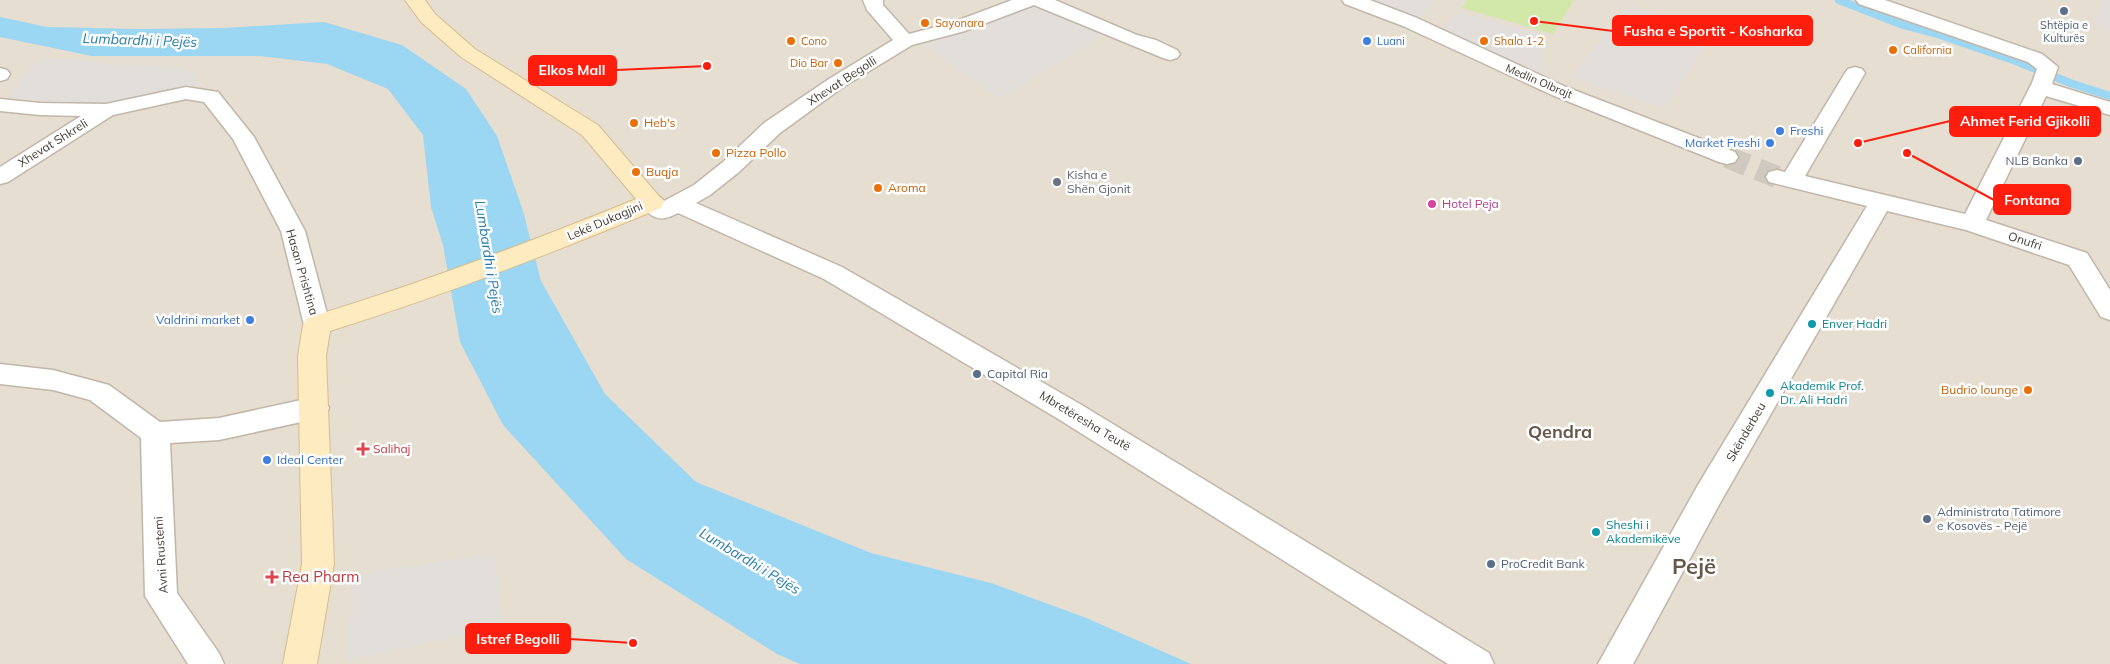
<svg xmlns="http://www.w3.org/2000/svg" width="2110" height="664" font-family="Mulish,sans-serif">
<rect width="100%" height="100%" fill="#f2ece3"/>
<path fill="#e6ded0" d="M 0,0 L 2110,0 L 2110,664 L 0,664 Z"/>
<path fill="#d1e8a9" d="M 1467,0 L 1574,0 L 1553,34 L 1462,8 Z"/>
<path fill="#e2dfdb" d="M 1362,0 L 1434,0 L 1420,19 Z
M 2104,0 L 2110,0 L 2110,32 L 2093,26 Z
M 1036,1 L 1107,33 L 1000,98 L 920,43 Z
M 1627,4 L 1714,31 L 1664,109 L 1572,77 Z
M 1458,12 L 1543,35 L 1543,73 L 1441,31 Z
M 72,59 L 106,64 L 174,66 L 194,72 L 197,85 L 119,104 L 86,105 L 10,98 L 35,60 Z
M 2061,81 L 2110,97 L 2110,107 L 2058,90 Z
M 494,553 L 503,627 L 348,660 L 353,575 Z"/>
<path fill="#9bd6f2" d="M 0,17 L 47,27 L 138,29 L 223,28 L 324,22 L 402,45 L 466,89 L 497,136 L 523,211 L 541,281 L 605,394 L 696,482 L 871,553 L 991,583 L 1084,617 L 1191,664 L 800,664 L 777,654 L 626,559 L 503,425 L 460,342 L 443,245 L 431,207 L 423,135 L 388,89 L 327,64 L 260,56 L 92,56 L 0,37 Z"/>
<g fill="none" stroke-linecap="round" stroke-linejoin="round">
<path stroke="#9bd6f2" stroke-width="8" d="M 1839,0 L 1903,25 L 1937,34 L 2016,61 L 2070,83 L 2110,96"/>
<path stroke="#cfc9c0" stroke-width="22" stroke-dasharray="22 11" stroke-linecap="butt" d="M 1727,157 L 1777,177"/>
<g stroke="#c1b6a8" stroke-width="3">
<path id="street" d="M 863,0 L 883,0 L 883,5 L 909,34 L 951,23 L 1012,0 L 1055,0 L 1137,35 L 1156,40 L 1177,50 L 1180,54 L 1177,58 L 1170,60 L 1163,58 L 1034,5 L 965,31 L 912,45 L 843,87 L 780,133 L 739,172 L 710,195 L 696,203 L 842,267 L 1080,404 L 1489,653 L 1494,664 L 1448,664 L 1060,420 L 824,279 L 678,213 C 660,223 651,219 640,202 L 644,197 C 652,194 658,194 664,201 L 694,185 L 723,162 L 764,123 L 829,79 L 893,40 L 867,10 Z
M 1342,0 L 1370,0 L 1417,18 L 1566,87 L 1735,152 L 1738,157 L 1735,162 L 1727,164 L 1719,162 L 1552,95 L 1403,26 L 1345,4 Z
M 1856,0 L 1885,0 L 2042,54 L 2058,67 L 2052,84 L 2110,102 L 2110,115 L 2046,96 L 1986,220 L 2087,253 L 2110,290 L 2110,320 L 2101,317 L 2069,265 L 1966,230 L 1887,211 L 1720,503 L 1633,664 L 1598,664 L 1698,485 L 1867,206 L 1769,182 L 1766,177 L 1769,172 L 1777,170 L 1785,172 L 1845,73 L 1848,69 L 1855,67 L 1862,69 L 1865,73 L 1805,176 L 1965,214 L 2032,83 L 2037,69 L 2028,62 L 1859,4 Z
M 0,68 L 7,70 L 10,74 L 7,79 L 0,81 Z
M 186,87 L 218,92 L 254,137 L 305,231 L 330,325 L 326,332 L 317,334 L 308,332 L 304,325 L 281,231 L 233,139 L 204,102 L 186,99 L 113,115 L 8,182 L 0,184 L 0,167 L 81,116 L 40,115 L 0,111 L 0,99 L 40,103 L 106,104 Z
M 0,364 L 53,370 L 109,385 L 160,422 L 219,418 L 315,397 L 325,400 L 329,408 L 325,416 L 315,419 L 219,440 L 170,443 L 177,593 L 219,653 L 224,664 L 188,664 L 145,596 L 141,438 L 90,400 L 53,390 L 0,384 Z"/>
</g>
<g stroke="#d4bd90" stroke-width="2">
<path id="secondary" d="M 405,0 L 425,0 L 435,14 L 475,49 L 598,125 L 664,202 L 661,208 C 552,253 442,296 330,331 L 326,356 L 334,564 L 317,664 L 283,664 L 302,564 L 298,356 L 303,325 L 307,318 C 419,284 528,243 636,199 L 582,135 L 461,57 L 421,22 Z"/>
</g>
<use href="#street" fill="#fff" fill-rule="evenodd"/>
<use href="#secondary" fill="#ffebc0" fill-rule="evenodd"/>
</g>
<g fill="#5c6f8a" stroke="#fff" stroke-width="2">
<circle cx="2064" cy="11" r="5"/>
<circle cx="2078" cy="161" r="5"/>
<circle cx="977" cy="374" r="5"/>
<circle cx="1927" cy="519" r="5"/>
<circle cx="1491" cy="564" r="5"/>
</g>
<g fill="#e8710a" stroke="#fff" stroke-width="2">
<circle cx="925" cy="23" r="5"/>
<circle cx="791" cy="41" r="5"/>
<circle cx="1484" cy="41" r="5"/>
<circle cx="1893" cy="50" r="5"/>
<circle cx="838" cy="63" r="5"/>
<circle cx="634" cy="123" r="5"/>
<circle cx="716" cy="153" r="5"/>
<circle cx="636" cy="172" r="5"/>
<circle cx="878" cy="188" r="5"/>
<circle cx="2028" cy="390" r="5"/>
</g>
<g fill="#3f7fe0" stroke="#fff" stroke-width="2">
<circle cx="1367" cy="41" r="5"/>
<circle cx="1780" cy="131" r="5"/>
<circle cx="1770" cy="143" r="5"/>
<circle cx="250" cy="320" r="5"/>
<circle cx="267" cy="460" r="5"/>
</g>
<circle fill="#6b7280" stroke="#fff" stroke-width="2" cx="1057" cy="182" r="5"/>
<circle fill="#d1479c" stroke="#fff" stroke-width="2" cx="1432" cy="204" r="5"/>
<g fill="#0f9aa8" stroke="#fff" stroke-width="2">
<circle cx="1812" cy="324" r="5"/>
<circle cx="1770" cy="393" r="5"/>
<circle cx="1596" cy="532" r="5"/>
</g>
<g fill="#e0444e" stroke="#fff" stroke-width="2">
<path d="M360.5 441.5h5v5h5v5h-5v5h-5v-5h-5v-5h5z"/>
<path d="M269.5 569.5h5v5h5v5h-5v5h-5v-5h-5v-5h5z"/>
</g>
<g text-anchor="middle" stroke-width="5" stroke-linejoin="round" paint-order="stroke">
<g font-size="11" fill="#c56008" stroke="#fff" text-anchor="start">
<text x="935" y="27">Sayonara</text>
<text x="801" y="45">Cono</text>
<text x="1494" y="45">Shala 1-2</text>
<text x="1903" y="54">California</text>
<text x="828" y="67" text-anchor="end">Dio Bar</text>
</g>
<g font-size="11" fill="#4e5e75" stroke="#fff">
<text x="2064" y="29">Shtëpia e<tspan x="2064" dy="13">Kulturës</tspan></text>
</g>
<g font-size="11" fill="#366cbe" stroke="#fff" text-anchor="start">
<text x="1377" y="45">Luani</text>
</g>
<g font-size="11" fill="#443c33" stroke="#fff">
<text transform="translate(1539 81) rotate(23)" y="4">Medlin Olbrajt</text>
</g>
<g font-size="12" fill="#443c33" stroke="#fff">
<text transform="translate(842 81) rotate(-33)" y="4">Xhevat Begolli</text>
<text transform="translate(53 143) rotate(-32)" y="4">Xhevat Shkreli</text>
<text transform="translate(605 221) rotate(-23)" y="4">Lekë Dukagjini</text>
<text transform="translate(2025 241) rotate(18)" y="4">Onufri</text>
<text transform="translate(302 272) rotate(74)" y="4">Hasan Prishtina</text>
<text transform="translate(1085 421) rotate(31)" y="4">Mbretëresha Teutë</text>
<text transform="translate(1746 432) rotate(-60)" y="4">Skënderbeu</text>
<text transform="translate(161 555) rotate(-94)" y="4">Avni Rrustemi</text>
</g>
<g font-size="12" fill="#c56008" stroke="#fff" text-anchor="start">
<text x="644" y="127">Heb's</text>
<text x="726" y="157">Pizza Pollo</text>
<text x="646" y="176">Buqja</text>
<text x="888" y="192">Aroma</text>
<text x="2018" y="394" text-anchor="end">Budrio lounge</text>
</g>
<g font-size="12" fill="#366cbe" stroke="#fff" text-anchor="start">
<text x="1790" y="135">Freshi</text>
<text x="1760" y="147" text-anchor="end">Market Freshi</text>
<text x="240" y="324" text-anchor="end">Valdrini market</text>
<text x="277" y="464">Ideal Center</text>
</g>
<g font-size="12" fill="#4e5e75" stroke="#fff" text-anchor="start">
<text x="2068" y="165" text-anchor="end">NLB Banka</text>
<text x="987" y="378">Capital Ria</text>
<text x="1937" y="516">Administrata Tatimore<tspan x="1937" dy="14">e Kosovës - Pejë</tspan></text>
<text x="1501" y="568">ProCredit Bank</text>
</g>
<g font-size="12" fill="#5b616d" stroke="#fff" text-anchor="start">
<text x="1067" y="179">Kisha e<tspan x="1067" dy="14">Shën Gjonit</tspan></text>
</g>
<g font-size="12" fill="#b23c85" stroke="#fff" text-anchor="start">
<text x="1442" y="208">Hotel Peja</text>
</g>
<g font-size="12" fill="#0d838f" stroke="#fff" text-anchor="start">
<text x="1822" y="328">Enver Hadri</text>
<text x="1780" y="390">Akademik Prof.<tspan x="1780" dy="14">Dr. Ali Hadri</tspan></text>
<text x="1606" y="529">Sheshi i<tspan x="1606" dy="14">Akademikëve</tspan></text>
</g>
<g font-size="12" fill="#be3a42" stroke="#fff" text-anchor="start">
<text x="373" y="453">Salihaj</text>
</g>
<g font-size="14" font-style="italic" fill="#287daa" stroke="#fff">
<text transform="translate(140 40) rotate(2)" y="5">Lumbardhi i Pejës</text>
<text transform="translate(489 257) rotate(81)" y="5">Lumbardhi i Pejës</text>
<text transform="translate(750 561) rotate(31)" y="5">Lumbardhi i Pejës</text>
</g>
<g font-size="15" fill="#be3a42" stroke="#fff" text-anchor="start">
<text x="282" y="582">Rea Pharm</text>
</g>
<g font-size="18" font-weight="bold" fill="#67594a" stroke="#fff">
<text x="1560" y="438">Qendra</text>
</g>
<g font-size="22" font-weight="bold" fill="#67594a" stroke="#fff">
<text x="1694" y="574">Pejë</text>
</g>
</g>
<path fill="none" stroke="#ff1e0d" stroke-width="2" d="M1534 21L1613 31M707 66L616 70M1858 143L1950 121M1907 153L1994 200M633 643L570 639"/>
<g fill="#ff1e0d" stroke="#fff" stroke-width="2">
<circle cx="1534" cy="21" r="5"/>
<circle cx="707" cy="66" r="5"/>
<circle cx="1858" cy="143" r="5"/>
<circle cx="1907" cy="153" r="5"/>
<circle cx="633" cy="643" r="5"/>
</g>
<g fill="#ff1e0d" stroke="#ff1e0d" stroke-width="2">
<rect x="1613" y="16" width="199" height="29" rx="5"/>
<rect x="529" y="56" width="87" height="29" rx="5"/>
<rect x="1950" y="107" width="150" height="29" rx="5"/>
<rect x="1994" y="185" width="76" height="29" rx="5"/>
<rect x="466" y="624" width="104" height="29" rx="5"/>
</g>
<g font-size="14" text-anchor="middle" font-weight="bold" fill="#fff">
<text x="1713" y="36">Fusha e Sportit - Kosharka</text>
<text x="572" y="75">Elkos Mall</text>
<text x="2025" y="126">Ahmet Ferid Gjikolli</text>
<text x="2032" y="205">Fontana</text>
<text x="518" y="644">Istref Begolli</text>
</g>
</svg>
